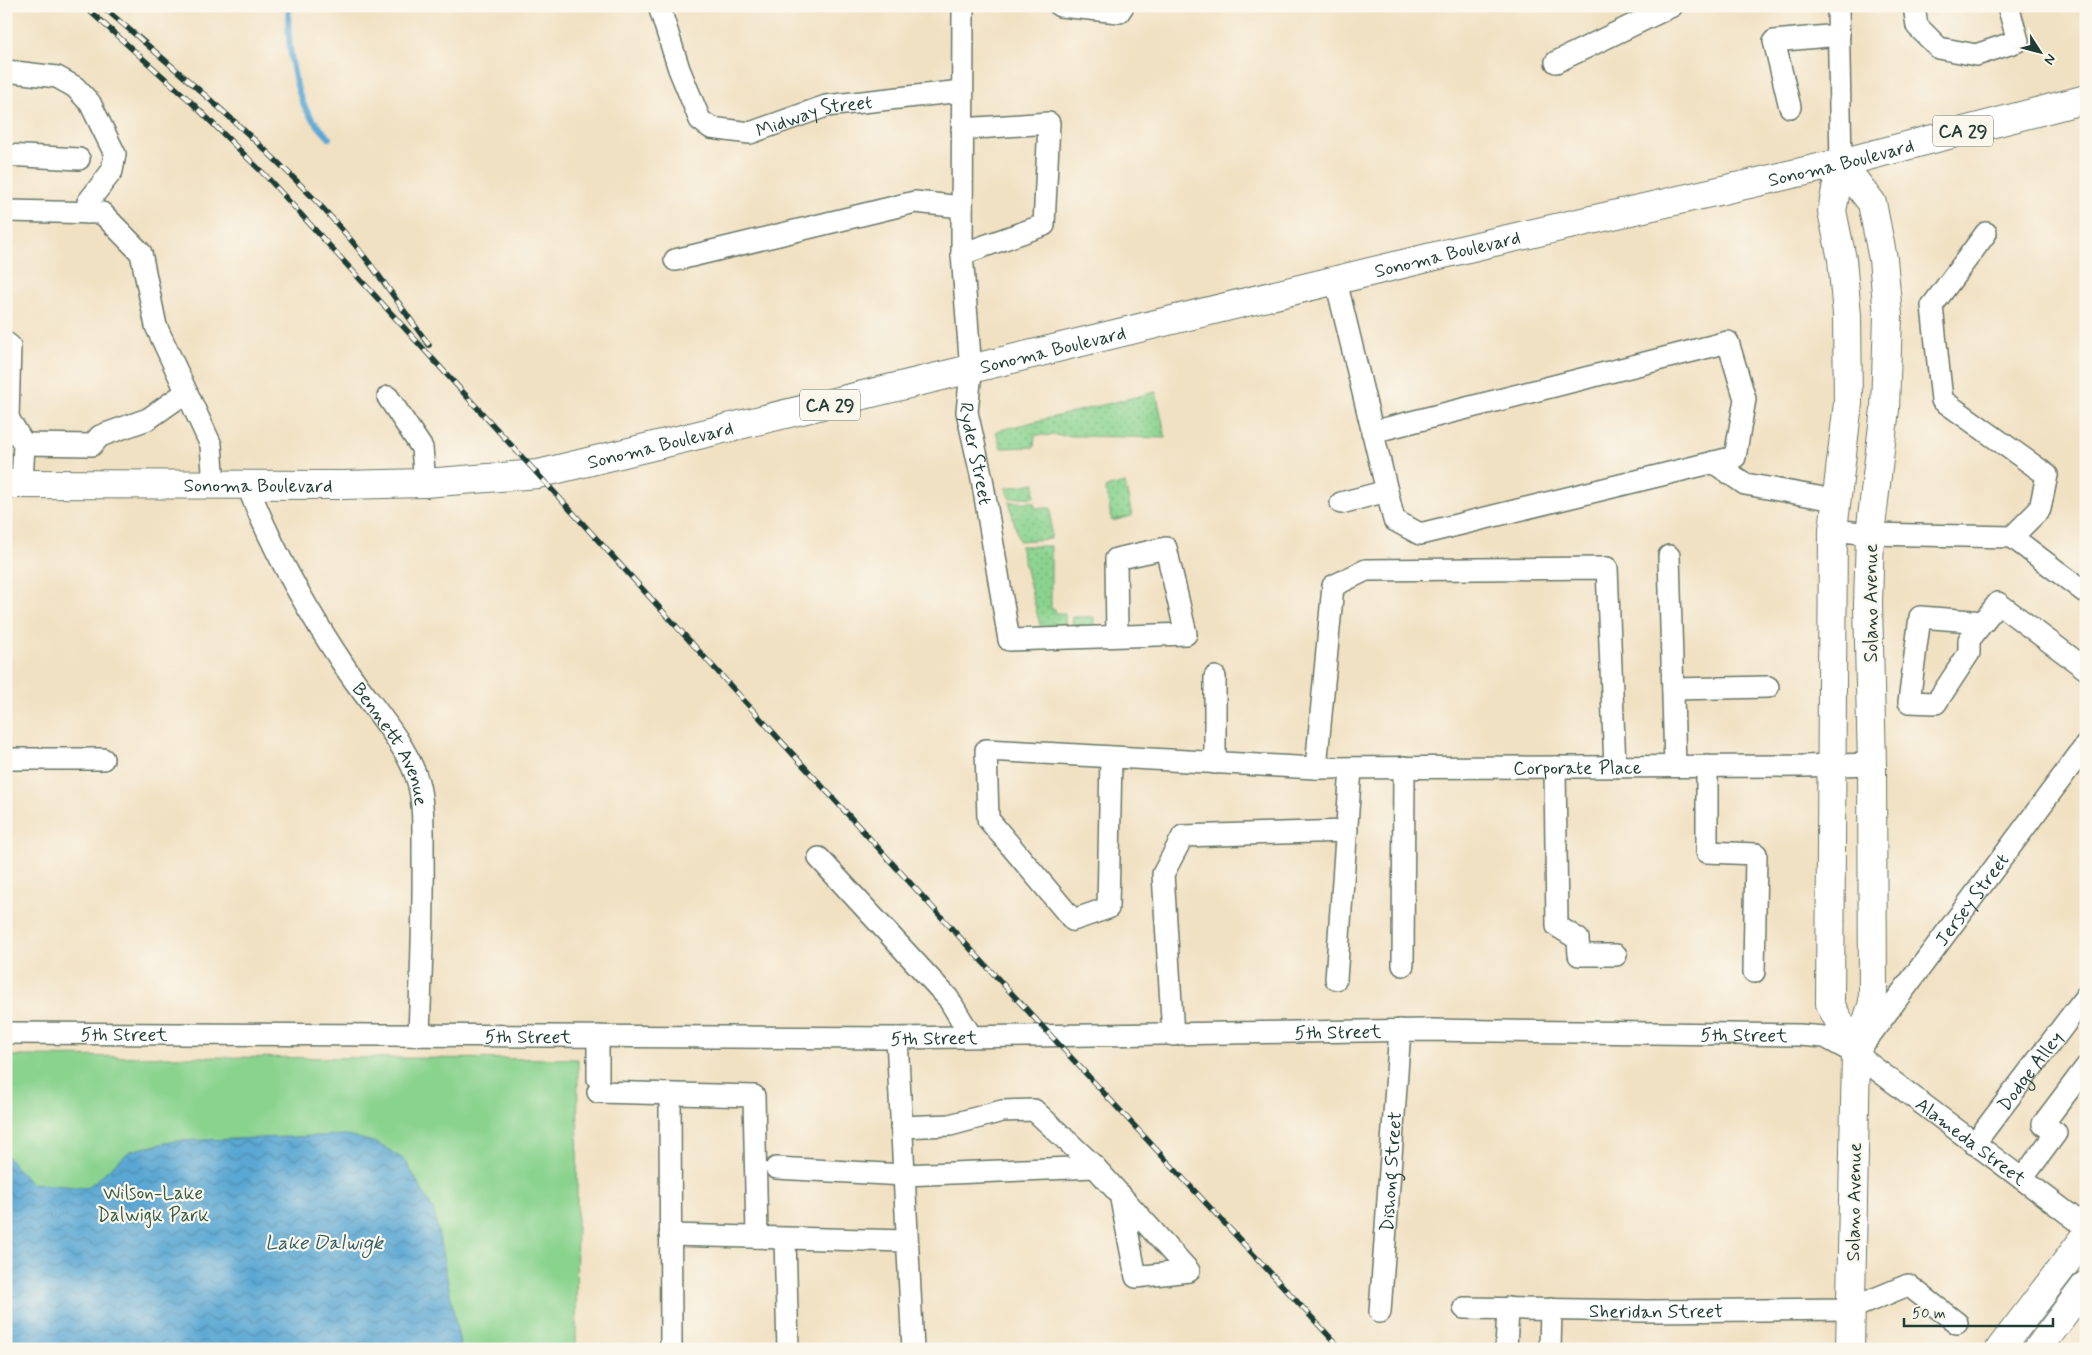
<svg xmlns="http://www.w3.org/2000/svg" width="2092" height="1355" font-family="Mynerve,sans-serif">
<defs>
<pattern id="grass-dots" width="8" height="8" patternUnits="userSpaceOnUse" patternTransform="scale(1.25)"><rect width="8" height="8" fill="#8ad38f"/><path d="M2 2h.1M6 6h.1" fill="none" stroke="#70ac76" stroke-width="1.8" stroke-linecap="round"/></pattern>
<pattern id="water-waves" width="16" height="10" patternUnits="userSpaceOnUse" patternTransform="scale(1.25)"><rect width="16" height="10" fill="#5aa7d3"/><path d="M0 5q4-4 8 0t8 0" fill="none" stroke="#4a89ac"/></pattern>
</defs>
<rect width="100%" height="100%" fill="#fbf7ec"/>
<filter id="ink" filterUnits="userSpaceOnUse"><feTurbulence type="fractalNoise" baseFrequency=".02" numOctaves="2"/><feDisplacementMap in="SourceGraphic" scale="10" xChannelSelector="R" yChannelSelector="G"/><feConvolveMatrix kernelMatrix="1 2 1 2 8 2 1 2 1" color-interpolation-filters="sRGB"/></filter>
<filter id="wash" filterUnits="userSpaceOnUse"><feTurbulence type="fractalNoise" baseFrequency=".0096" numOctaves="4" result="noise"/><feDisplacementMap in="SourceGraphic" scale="20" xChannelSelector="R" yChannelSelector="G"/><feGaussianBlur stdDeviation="1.12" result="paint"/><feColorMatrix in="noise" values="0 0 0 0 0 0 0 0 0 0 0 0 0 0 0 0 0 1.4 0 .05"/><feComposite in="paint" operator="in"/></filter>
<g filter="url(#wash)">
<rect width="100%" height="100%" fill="#f1e1c3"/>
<path fill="url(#grass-dots)" stroke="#548862" d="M 1156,392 L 1166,438 L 1035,435 L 1034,447 L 1001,448 L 996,431 Z
M 1035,483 L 1034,497 L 1009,498 L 1006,488 Z
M 1125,483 L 1132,516 L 1112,521 L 1105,488 Z
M 1009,502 L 1034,502 L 1035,508 L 1051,508 L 1051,539 L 1019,541 Z
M 1020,546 L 1051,546 L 1051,609 L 1055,609 L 1056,613 L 1065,613 L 1065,629 L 1041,629 Z
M 1073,617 L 1094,617 L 1094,630 L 1072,629 Z"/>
<path fill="#8ad38f" stroke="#548862" d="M 6,1056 L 578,1059 L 576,1349 L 6,1349 Z"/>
<path fill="url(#water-waves)" stroke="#3c7284" d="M 346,1135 L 377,1143 L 405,1160 L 434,1211 L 461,1349 L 6,1349 L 6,1155 L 30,1183 L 87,1188 L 130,1151 L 174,1141 Z"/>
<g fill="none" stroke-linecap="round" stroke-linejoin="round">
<path stroke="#5aa7d3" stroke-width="6" d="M 289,6 C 286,33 293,91 309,114 C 314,122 322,130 329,138"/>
</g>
</g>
<g filter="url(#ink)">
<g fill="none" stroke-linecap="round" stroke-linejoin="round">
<g stroke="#687666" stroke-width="24">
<g id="minor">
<path id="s1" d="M 659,6 L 679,69 L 700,120 L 711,128 L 750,133 L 826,106 L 962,91"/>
<path id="s2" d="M 963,6 L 962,254 L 971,371 L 967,412 L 982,479 L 1009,640 L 1186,634 L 1166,548 L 1116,559 L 1117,636"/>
<path d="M 1060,6 L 1119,12 L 1123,6"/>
<path d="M 1838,6 L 1841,163"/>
<path d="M 1914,6 L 1917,26 L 1939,48 L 1976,55 L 2018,41 L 2008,6"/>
<path d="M 1556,62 L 1672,6"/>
<path d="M 6,71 L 57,77 L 75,87 L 90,103 L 115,154 L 112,171 L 88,202 L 87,213"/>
<path d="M 1790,107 L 1774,41 L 1839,35"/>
<path d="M 962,129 L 1049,123 L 1044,225 L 962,254"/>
<path d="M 6,155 L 79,159"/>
<path d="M 6,211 L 102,213 L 141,253 L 156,326 L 211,445 L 214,484"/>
<path d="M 1986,233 L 1932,306 L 1942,400 L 2047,475 L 2040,509 L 2012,537"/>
<path d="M 675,260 L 915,202 L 962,207"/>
<path d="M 1336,281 L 1394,520 L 1420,534 L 1735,457 L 1745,399 L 1728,342 L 1372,432"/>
<path d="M 6,343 L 10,346 L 8,418 L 6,419"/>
<path d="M 388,397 L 422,448 L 425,483"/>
<path d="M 8,418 L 24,444 L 22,484"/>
<path d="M 24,444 L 92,445 L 100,436 L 148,419 L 185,393"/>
<path d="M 1713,462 L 1745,484 L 1835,500"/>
<path id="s3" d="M 247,484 C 272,550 308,612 347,670 C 369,703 407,744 418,782 C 424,804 423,831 423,854 C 424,914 421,975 419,1035"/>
<path d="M 1341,503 L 1387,491"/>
<path d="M 1833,530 L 1870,534 L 2012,537 L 2086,593"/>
<path d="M 1669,556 L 1675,766"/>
<path d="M 1984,622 L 1920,617 L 1909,702 L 1936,703 L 1969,653 L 1969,640 L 1998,603 L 2086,669"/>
<path d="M 1673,689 L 1768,687"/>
<path id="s4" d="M 1111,757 L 1108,908 L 1073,920 L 988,819 L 986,750 L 1316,768 L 1803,766 L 1872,764"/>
<path d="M 6,759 L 103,759"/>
<path d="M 1215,763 L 1215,677"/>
<path d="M 1707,766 L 1707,852 L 1756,854 L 1754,972"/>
<path d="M 1555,767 L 1557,926 L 1578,939 L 1579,955 L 1616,955"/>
<path d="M 1316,768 L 1333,586 L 1366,570 L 1607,568 L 1615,767"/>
<path d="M 819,858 L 948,998 L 971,1036"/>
<path d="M 1403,965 L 1404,767"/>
<path d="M 1336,979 L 1351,768"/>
<path id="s5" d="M 6,1033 L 897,1038 L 1427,1030 L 1799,1035 L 1825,1037 L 1856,1054 L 2086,1227"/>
<path d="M 1173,1035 L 1163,874 L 1183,836 L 1347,831"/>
<path d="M 897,1038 L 913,1349"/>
<path id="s6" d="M 1865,1042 L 2086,745"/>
<path d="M 598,1079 L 598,1036"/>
<path d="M 598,1092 L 754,1096 L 757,1237"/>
<path d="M 670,1094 L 671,1349"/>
<path d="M 901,1127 L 950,1125 L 1002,1111 L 1034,1110 L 1095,1167 L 1189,1271 L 1136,1277 L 1120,1194"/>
<path id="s7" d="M 1974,1144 L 2086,996"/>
<path d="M 776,1168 L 904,1175 L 1095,1167"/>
<path d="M 2022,1179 L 2056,1133 L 2043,1124 L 2086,1067"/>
<path d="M 670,1235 L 907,1241"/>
<path d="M 785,1239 L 788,1349"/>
<path id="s8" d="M 1464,1308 L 1647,1311 L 1850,1309 L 1908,1285 L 1957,1323"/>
<path id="s9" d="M 1380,1312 L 1400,1030"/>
<path d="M 1506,1349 L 1508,1308"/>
<path d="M 1550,1349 L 1551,1309"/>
</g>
</g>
<g stroke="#687666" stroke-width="30">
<g id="major">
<path d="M 1841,163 L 1872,203 L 1883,259 L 1888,316 L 1885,409 L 1870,534 L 1868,604 L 1872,764 L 1873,1003 L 1856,1054 L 1850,1349"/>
<path d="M 1841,163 L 1832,211 L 1842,259 L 1847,315 L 1848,403 L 1833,530 L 1830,1004 L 1856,1054"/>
<path id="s10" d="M 6,484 L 342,485 L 425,483 L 538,474 L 1481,245 L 1841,163 L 2086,99"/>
<path d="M 2000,1349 L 2086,1236"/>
<path d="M 2038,1349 L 2086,1285"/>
</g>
</g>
<use href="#minor" stroke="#fff" stroke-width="21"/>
<use href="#major" stroke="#fff" stroke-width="28"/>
<g stroke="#1f3d34" stroke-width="5.5">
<path id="rail" d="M 84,6 L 188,99 L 266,176 L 965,943 L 1341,1349
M 102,6 C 184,77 274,151 345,233 C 376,268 401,308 429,345"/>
</g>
<use href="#rail" stroke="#fbf7ec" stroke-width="4" stroke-dasharray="11" stroke-linecap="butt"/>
</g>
</g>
<g text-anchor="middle" stroke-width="4.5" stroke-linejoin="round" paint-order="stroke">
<g fill="#fbf7ec" stroke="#61756b" stroke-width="1">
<rect x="1933" y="115.5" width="60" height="31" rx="4"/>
<rect x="800" y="389.5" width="60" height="31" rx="4"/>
</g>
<g font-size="18" font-weight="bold" fill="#1f3d34">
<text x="1963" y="137">CA 29</text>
<text x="830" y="411">CA 29</text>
</g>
<g font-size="19" fill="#1f3d34" stroke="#fbf7ec">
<text dy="7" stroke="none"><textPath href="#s1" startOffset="241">Midway Street</textPath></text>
<text dy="7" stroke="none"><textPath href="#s10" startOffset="1872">Sonoma Boulevard</textPath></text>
<text dy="7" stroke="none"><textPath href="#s10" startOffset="1468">Sonoma Boulevard</textPath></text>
<text dy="7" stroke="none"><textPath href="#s10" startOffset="1062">Sonoma Boulevard</textPath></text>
<text dy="7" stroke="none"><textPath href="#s10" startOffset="658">Sonoma Boulevard</textPath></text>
<text dy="7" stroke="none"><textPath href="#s2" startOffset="449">Ryder Street</textPath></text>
<text dy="7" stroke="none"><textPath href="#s10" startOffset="252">Sonoma Boulevard</textPath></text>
<text transform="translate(1870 603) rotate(-90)" y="7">Solano Avenue</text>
<text dy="7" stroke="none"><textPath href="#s3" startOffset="299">Bennett Avenue</textPath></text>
<text dy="7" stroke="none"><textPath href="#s4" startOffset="981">Corporate Place</textPath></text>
<text dy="7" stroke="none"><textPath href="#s6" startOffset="178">Jersey Street</textPath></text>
<text dy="7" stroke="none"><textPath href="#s5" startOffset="1332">5th Street</textPath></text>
<text dy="7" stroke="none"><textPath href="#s5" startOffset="118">5th Street</textPath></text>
<text dy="7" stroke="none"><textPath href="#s5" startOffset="1738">5th Street</textPath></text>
<text dy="7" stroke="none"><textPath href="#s5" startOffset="522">5th Street</textPath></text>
<text dy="7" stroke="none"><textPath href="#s5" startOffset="928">5th Street</textPath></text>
<text dy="7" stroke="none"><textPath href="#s7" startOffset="92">Dodge Alley</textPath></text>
<text dy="7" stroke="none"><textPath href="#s5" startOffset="1999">Alameda Street</textPath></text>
<text dy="7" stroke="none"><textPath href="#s9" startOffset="141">Dishong Street</textPath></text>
<text transform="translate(1853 1202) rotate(-89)" y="7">Solano Avenue</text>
<text dy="7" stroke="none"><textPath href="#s8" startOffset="192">Sheridan Street</textPath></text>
</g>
<g font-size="19" fill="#345b46" stroke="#fbf7ec">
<text x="153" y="1199">Wilson-Lake<tspan x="153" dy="22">Dalwigk Park</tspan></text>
</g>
<g font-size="20" font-style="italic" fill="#315d64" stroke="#fbf7ec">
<text x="324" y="1249">Lake Dalwigk</text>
</g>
</g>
<rect width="2092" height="1355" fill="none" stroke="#fbf7ec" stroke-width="25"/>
<g transform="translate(2040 52) rotate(126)" stroke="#fbf7ec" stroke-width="4" paint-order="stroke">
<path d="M0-4L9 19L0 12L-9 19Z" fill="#1f3d34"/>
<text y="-8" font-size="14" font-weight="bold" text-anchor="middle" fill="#1f3d34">N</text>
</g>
<path d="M1904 1318v8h149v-8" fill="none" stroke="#1f3d34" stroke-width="2.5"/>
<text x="1912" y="1318" font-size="15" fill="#1f3d34" stroke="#fbf7ec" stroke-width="4" paint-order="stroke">50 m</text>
</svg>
